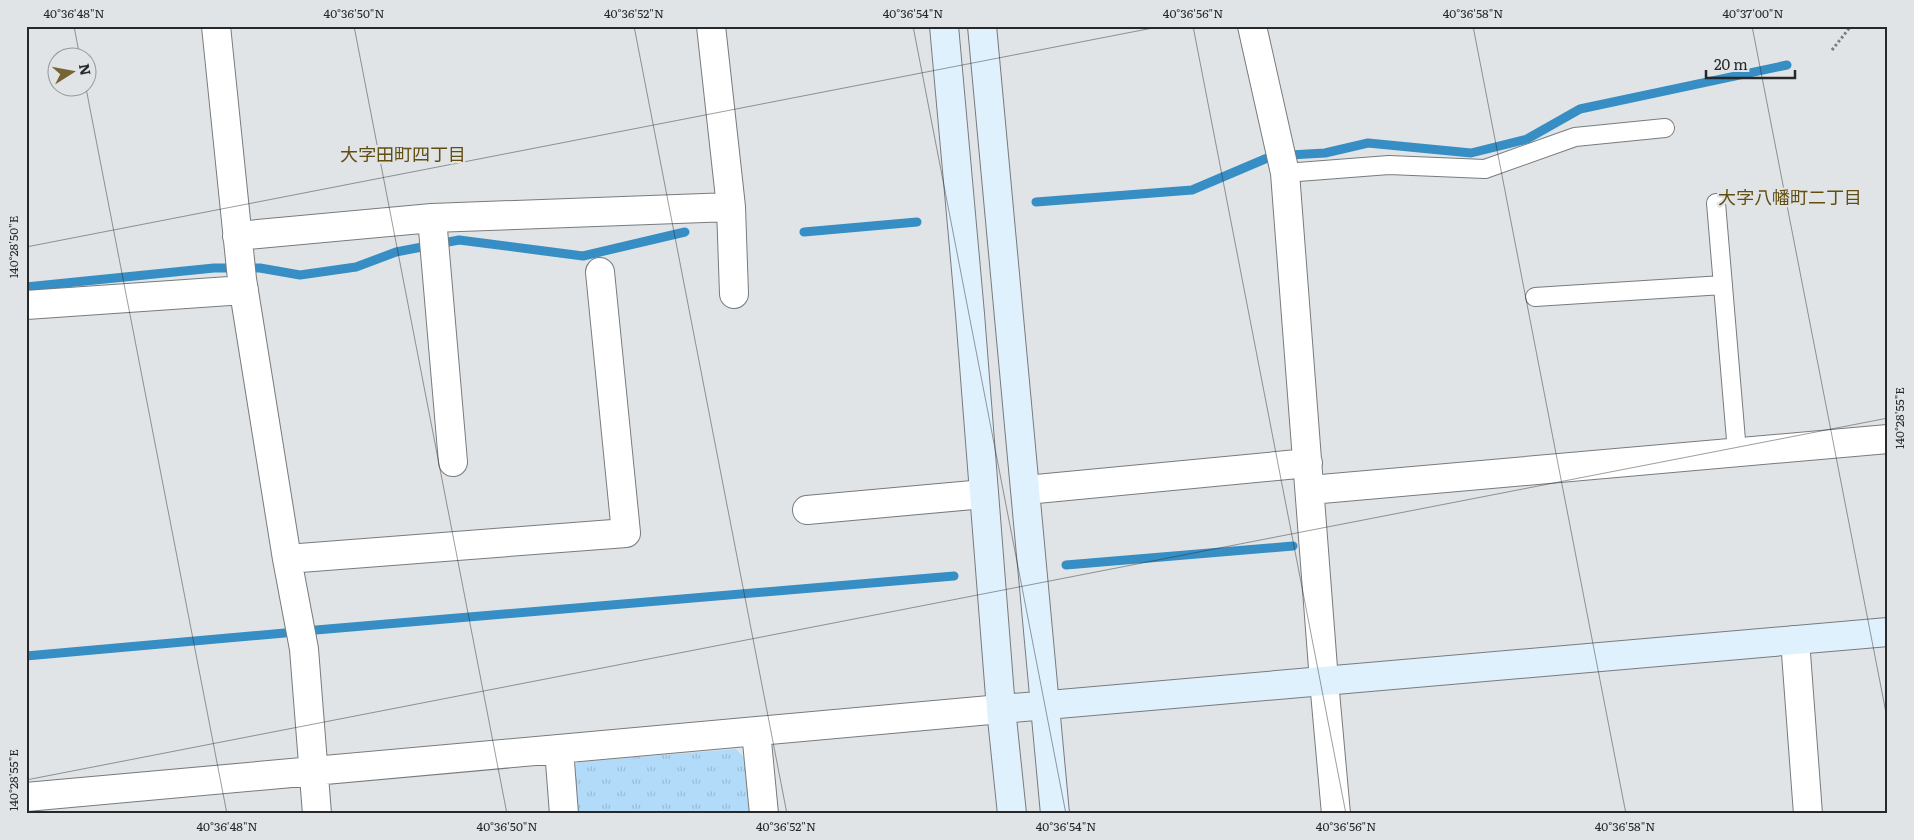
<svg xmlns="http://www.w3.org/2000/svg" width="1914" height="840" font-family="Literata,'Noto Sans JP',serif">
<defs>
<pattern id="grass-tufts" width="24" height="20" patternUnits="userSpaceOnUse" patternTransform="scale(1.25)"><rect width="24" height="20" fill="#b2dbf9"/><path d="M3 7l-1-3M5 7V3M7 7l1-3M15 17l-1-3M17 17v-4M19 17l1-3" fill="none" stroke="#99bcd5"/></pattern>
</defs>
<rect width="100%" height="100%" fill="#e0e4e6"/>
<path fill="url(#grass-tufts)" d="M 736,749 L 748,762 L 753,814 L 573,814 L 568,773 L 578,762 Z"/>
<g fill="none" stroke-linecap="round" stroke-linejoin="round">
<path stroke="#368ec4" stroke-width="9" d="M 1036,202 L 1192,190 L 1272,156 L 1325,153 L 1368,143 L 1471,153 L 1527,139 L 1580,109 L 1787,65
M 804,232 L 917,222
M 26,287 L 214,268 L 260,268 L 300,275 L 356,267 L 396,252 L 459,240 L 583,256 L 685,232
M 1066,565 L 1293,546
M 316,630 L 954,576
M 26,656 L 285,633"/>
<g stroke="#787b7d" stroke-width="20">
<path id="lane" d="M 1285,173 L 1389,165 L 1485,169 L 1575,137 L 1665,128
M 1716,203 L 1737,452
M 1535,297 L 1723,285"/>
</g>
<g stroke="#787b7d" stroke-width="30">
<path id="street" d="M 216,26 L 242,279 L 287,559 L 304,649 L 317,814
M 711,26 L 731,207 L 734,294
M 1252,26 L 1285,173 L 1324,681 L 1336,814
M 432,218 L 453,462
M 237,236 L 432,218 L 731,207
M 26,305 L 244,290
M 1026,490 L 1308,463
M 1310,490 L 1888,439
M 807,510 L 984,494
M 287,559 L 626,533 L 600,272
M 1795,640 L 1808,814
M 756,731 L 764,814
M 559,749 L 564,814
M 26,797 L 1001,709"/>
</g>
<g stroke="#787b7d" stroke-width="30">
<path id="secondary" d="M 944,26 L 970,314 L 1001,709 L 1012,814
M 982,26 L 1055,814
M 1001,709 L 1888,632"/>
</g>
<path stroke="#7a7d7e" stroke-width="3" stroke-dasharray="2.5 2.5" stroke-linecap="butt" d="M 1832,50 L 1851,26"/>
<use href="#lane" stroke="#fff" stroke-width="18"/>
<use href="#street" stroke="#fff" stroke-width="28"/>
<use href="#secondary" stroke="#e0f1fe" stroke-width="28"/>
</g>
<path fill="none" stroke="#272829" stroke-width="1" stroke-opacity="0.45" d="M 74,26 L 80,58M 354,26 L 507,814M 634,26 L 787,814M 913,26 L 1066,814M 1193,26 L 1346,814M 1473,26 L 1626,814M 1752,26 L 1888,723M 86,88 L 227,814M 26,247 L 1163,26M 26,780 L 1888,418"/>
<g text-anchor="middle" stroke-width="4.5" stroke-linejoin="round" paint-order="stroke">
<g font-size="18" fill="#634e12" stroke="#e0e4e6">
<text x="403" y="161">大字田町四丁目</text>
<text x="1790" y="204">大字八幡町二丁目</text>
</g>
</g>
<rect width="1914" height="840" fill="none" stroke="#e0e4e6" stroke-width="55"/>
<g transform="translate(72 72) rotate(79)"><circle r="24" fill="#e0e4e6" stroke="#96999a"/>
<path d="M0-4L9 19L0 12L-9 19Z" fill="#766432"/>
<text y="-8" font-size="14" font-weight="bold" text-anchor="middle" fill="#272829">N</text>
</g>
<path d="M1706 70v8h89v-8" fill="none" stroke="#272829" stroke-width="2.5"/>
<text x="1714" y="70" font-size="15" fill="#272829" stroke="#e0e4e6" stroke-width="4" paint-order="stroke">20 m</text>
<rect x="28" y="28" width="1858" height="784" fill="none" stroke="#272829" stroke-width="2"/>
<g font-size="12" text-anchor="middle" fill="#272829">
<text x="74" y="18">40°36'48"N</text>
<text x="354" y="18">40°36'50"N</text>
<text x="634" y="18">40°36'52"N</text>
<text x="913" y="18">40°36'54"N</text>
<text x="1193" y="18">40°36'56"N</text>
<text x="1473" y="18">40°36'58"N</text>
<text x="1753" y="18">40°37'00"N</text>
<text transform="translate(14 247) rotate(-90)" y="4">140°28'50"E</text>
<text transform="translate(1900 418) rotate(-90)" y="4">140°28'55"E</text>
<text transform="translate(14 780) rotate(-90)" y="4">140°28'55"E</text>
<text x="227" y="831">40°36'48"N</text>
<text x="507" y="831">40°36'50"N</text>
<text x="786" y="831">40°36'52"N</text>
<text x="1066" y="831">40°36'54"N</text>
<text x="1346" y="831">40°36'56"N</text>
<text x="1625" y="831">40°36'58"N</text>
</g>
</svg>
